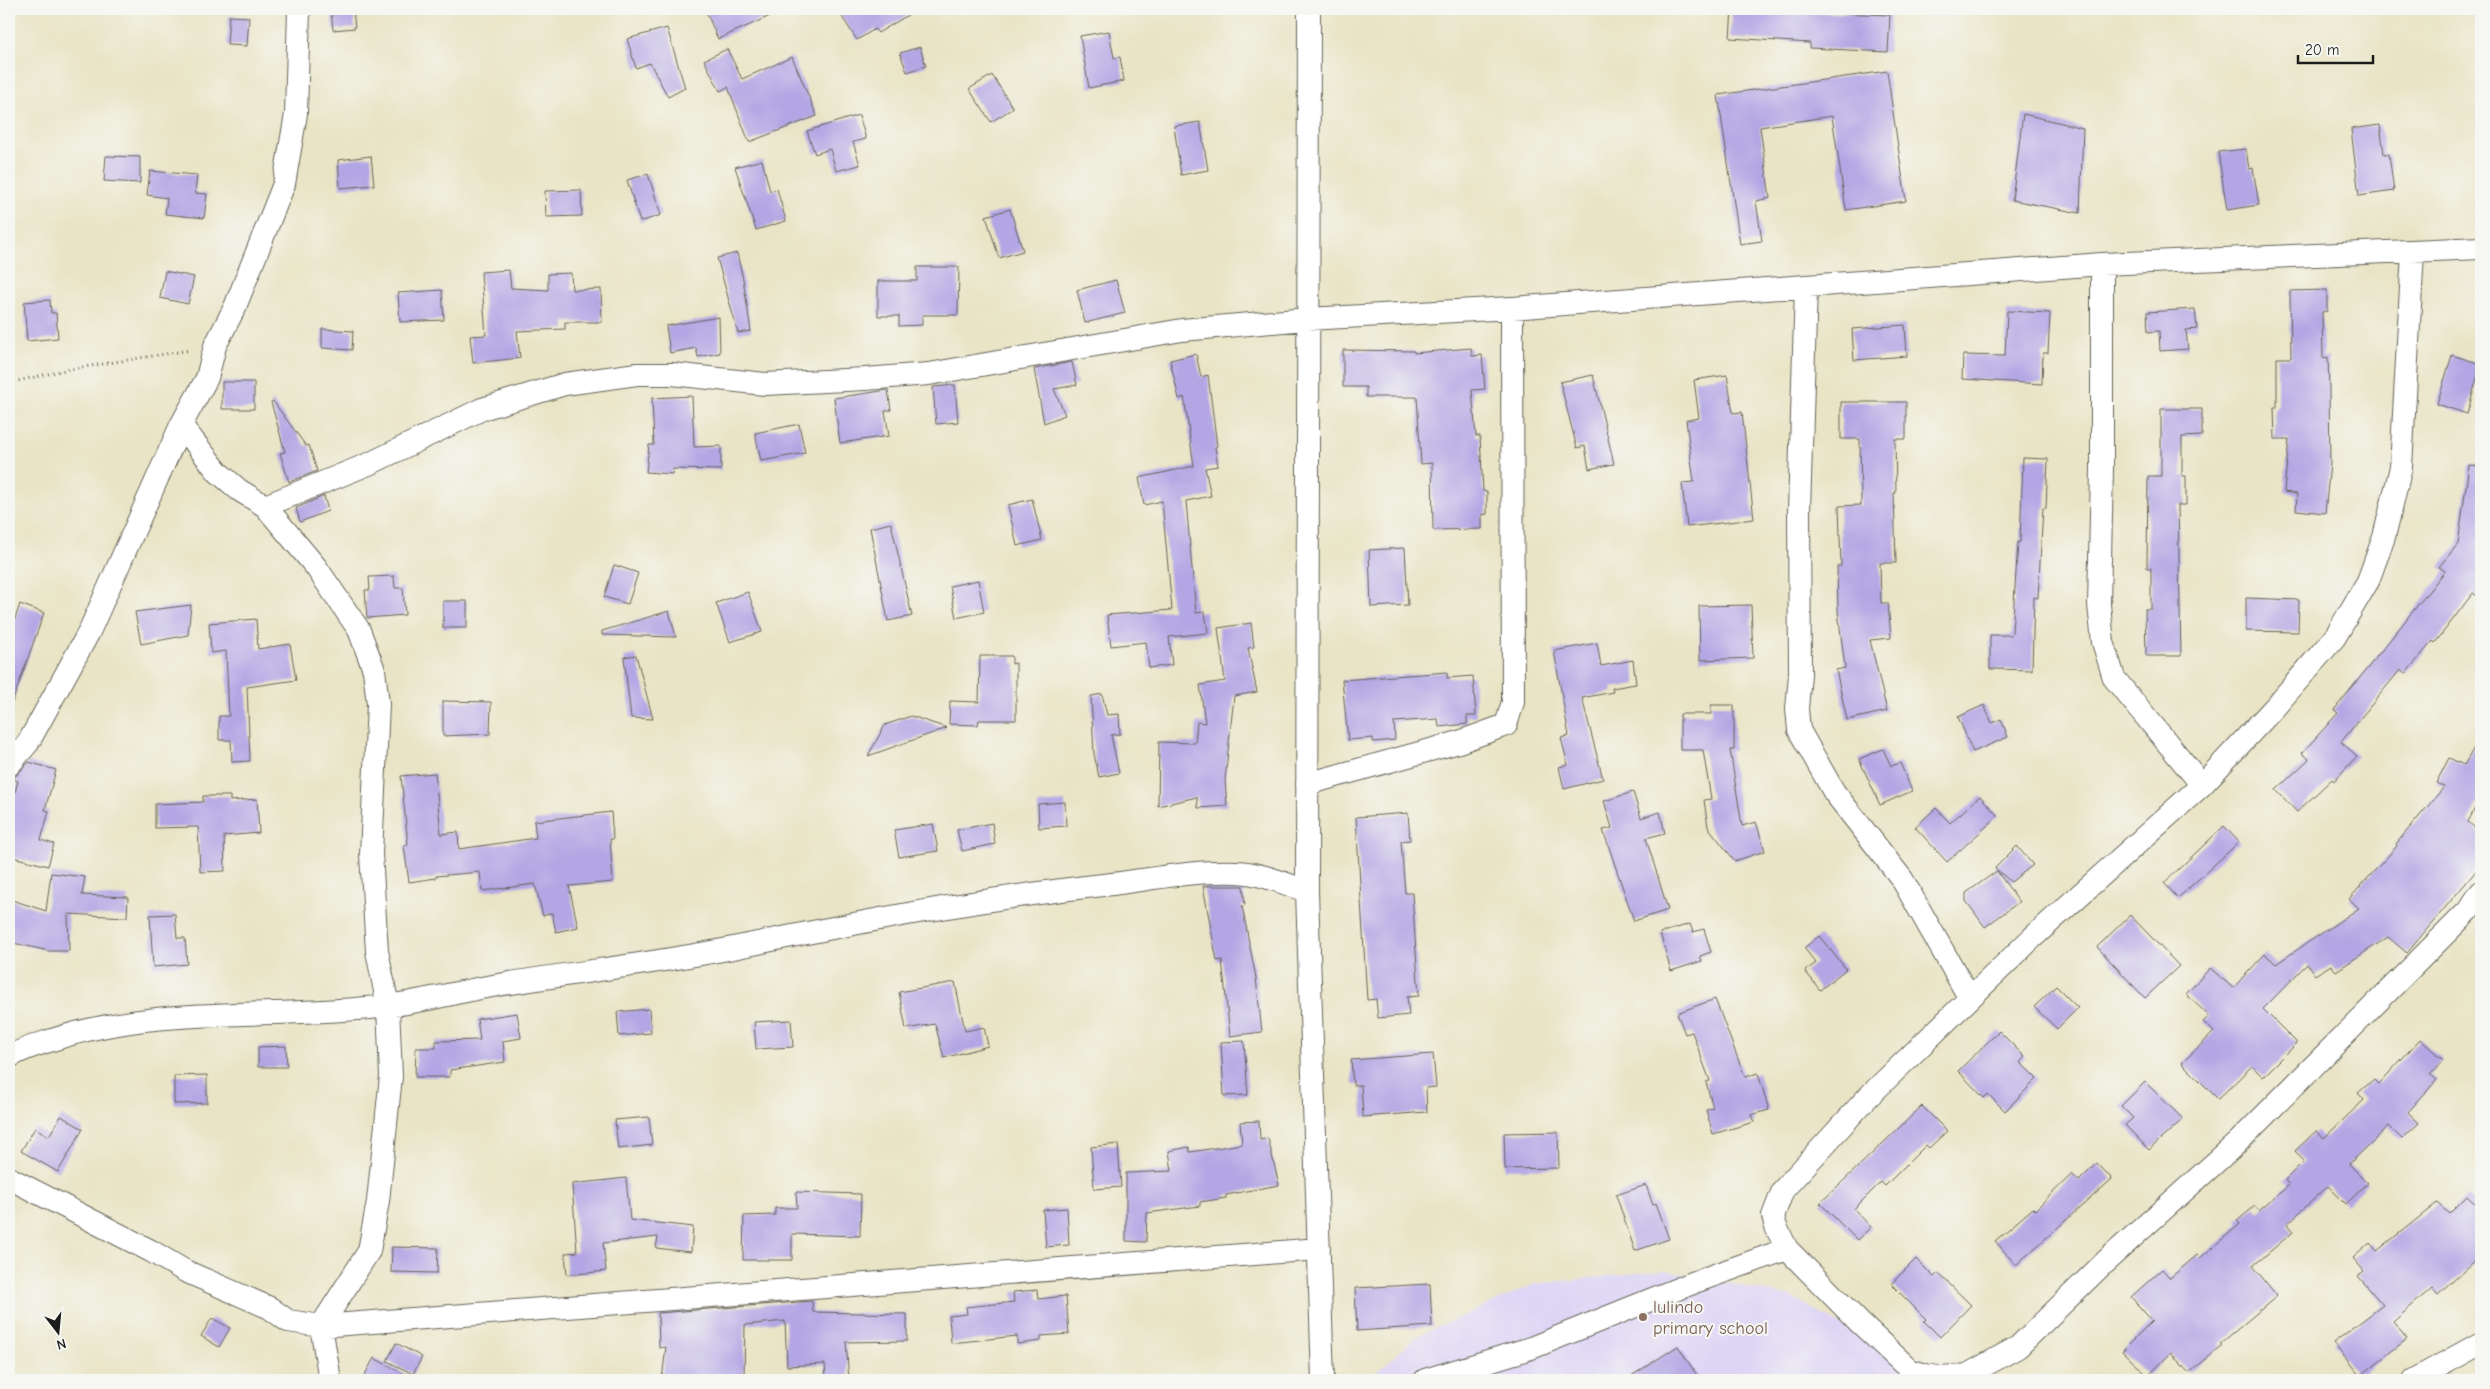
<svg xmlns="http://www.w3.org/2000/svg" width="2490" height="1389" font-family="'Comic Neue',sans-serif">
<rect width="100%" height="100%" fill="#f6f6f2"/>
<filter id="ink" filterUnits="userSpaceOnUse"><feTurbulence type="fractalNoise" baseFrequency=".02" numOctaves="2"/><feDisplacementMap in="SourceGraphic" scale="10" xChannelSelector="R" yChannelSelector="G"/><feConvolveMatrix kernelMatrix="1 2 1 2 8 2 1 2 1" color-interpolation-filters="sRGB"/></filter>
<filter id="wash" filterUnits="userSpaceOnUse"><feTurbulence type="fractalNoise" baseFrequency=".0096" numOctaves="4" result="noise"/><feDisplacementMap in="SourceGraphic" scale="20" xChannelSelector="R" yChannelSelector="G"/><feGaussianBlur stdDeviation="1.12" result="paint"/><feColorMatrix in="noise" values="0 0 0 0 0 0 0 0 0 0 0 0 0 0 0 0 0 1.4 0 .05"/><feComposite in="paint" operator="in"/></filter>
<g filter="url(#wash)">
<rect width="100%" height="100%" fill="#e9e4c5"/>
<path fill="#ded5f5" d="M 1664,1270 L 1791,1297 L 1903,1361 L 1920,1380 L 1368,1380 L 1417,1336 L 1535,1284 Z"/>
<g id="blocks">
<path fill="#b3a6e4" d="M 331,9 L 353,9 L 355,28 L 333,30 Z
M 705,9 L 786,9 L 718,39 Z
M 837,9 L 918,9 L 878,33 L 875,29 L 857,40 Z
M 1732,9 L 1890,15 L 1888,52 L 1810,48 L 1810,43 L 1730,38 Z
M 229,16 L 249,17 L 247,46 L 227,45 Z
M 667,28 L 685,88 L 668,97 L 650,63 L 636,68 L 627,39 Z
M 1109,31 L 1114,58 L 1120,57 L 1124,81 L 1089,88 L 1080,36 Z
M 920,47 L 926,66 L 907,72 L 900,53 Z
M 727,49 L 742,79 L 792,57 L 817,116 L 749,142 L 728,87 L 720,91 L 704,60 Z
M 1887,71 L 1906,201 L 1846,210 L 1832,116 L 1760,127 L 1770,198 L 1756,201 L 1762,241 L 1740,244 L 1718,95 Z
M 992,75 L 1013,108 L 991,122 L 969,89 Z
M 2023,114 L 2083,128 L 2080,213 L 2012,200 Z
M 859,115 L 866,139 L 853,142 L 860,165 L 836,171 L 830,149 L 815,154 L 807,131 Z
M 1200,122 L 1208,170 L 1181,175 L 1174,126 Z
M 2380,125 L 2384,154 L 2389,154 L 2394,191 L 2359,196 L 2351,129 Z
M 2246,149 L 2249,169 L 2253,168 L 2259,205 L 2227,210 L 2218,152 Z
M 106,156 L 140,157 L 140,183 L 104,181 Z
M 371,156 L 374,185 L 340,188 L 338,160 Z
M 762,160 L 770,191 L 777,189 L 786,221 L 756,230 L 735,167 Z
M 150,171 L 197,175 L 195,193 L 207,194 L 204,218 L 165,214 L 167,198 L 147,195 Z
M 648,174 L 661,215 L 640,222 L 627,180 Z
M 581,190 L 582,216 L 546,217 L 545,191 Z
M 1010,209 L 1023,251 L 999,258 L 986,216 Z
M 737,253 L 743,279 L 751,331 L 738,333 L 717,258 Z
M 917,267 L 959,267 L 958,315 L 922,315 L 922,325 L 899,326 L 899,316 L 878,316 L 878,281 L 917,281 Z
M 509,270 L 511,288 L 548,290 L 548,274 L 571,273 L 572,290 L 601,289 L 602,322 L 565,322 L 565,329 L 517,331 L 520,358 L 473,363 L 470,336 L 486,335 L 481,272 Z
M 165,271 L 194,277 L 188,304 L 160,298 Z
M 1116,280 L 1125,313 L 1085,323 L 1077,290 Z
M 442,290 L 444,320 L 400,322 L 398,293 Z
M 2327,290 L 2327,311 L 2322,312 L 2323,358 L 2328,357 L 2329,389 L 2330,464 L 2325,513 L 2296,510 L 2297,494 L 2284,492 L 2289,439 L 2275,439 L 2274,408 L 2277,408 L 2277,358 L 2291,358 L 2290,291 Z
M 50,300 L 51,313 L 56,313 L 58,338 L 27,341 L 24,302 Z
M 2195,309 L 2197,329 L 2186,330 L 2188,349 L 2160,351 L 2159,331 L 2148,332 L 2147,312 Z
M 2007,311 L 2050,313 L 2048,353 L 2043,353 L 2042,384 L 1962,379 L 1963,355 L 2005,356 Z
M 719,317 L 720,353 L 698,357 L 696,348 L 670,353 L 666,326 Z
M 1905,325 L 1907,356 L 1854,360 L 1852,329 Z
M 322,329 L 353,331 L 352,350 L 322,348 Z
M 1471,348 L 1472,356 L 1482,355 L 1485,389 L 1472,390 L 1476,436 L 1480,436 L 1483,491 L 1487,492 L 1487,514 L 1482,515 L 1482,529 L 1433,530 L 1432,463 L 1421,464 L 1417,397 L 1366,397 L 1366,387 L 1343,387 L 1343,350 L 1414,351 L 1414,353 Z
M 1196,354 L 1201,377 L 1208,375 L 1217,446 L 1215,447 L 1218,466 L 1205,468 L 1211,496 L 1186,501 L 1196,613 L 1205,612 L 1208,633 L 1169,637 L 1172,665 L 1149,668 L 1146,642 L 1111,646 L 1107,615 L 1172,610 L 1162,501 L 1144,505 L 1139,478 L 1194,466 L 1184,397 L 1179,399 L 1170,360 Z
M 2452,355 L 2481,364 L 2467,414 L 2437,404 Z
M 1072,362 L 1077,385 L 1054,389 L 1065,415 L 1044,423 L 1034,369 Z
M 1593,375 L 1614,464 L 1589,469 L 1585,446 L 1577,448 L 1560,382 Z
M 1727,375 L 1733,413 L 1742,412 L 1754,519 L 1687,527 L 1682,483 L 1694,482 L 1686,420 L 1699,418 L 1694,380 Z
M 222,382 L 254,382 L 254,409 L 222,409 Z
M 955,385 L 958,422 L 936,424 L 933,387 Z
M 888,390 L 891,410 L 885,411 L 889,436 L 840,443 L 834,398 Z
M 692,396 L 694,447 L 721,446 L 721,470 L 673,469 L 672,474 L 646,472 L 649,445 L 654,445 L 652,398 Z
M 273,401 L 306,446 L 309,445 L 317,471 L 289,482 L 280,453 L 285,452 L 271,402 Z
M 1841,402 L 1906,402 L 1906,439 L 1895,439 L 1896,493 L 1894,493 L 1896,563 L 1880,563 L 1881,603 L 1888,603 L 1891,638 L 1870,640 L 1887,711 L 1847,720 L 1836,670 L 1845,668 L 1838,611 L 1837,566 L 1841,566 L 1839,506 L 1861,505 L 1860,439 L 1841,439 Z
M 2161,409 L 2202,409 L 2202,436 L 2182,437 L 2182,476 L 2186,476 L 2186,505 L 2178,505 L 2181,656 L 2146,656 L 2145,609 L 2151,609 L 2151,568 L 2147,568 L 2148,476 L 2161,476 Z
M 799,424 L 805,453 L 761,461 L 755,433 Z
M 2023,458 L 2048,459 L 2046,508 L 2043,508 L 2038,598 L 2034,597 L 2032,670 L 1990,669 L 1990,635 L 2011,635 L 2012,632 L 2018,542 L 2020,542 Z
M 2469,465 L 2481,466 L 2481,599 L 2473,593 L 2435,643 L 2433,641 L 2405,674 L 2400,670 L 2341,742 L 2357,756 L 2334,781 L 2332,779 L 2297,812 L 2276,790 L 2309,759 L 2302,753 L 2338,713 L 2334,710 L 2445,571 L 2439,567 L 2458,544 Z
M 324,496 L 328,511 L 300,522 L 296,508 Z
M 1032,499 L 1042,540 L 1017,546 L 1008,505 Z
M 891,523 L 912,616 L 888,621 L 870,528 Z
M 1405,548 L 1408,605 L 1371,607 L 1369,550 Z
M 614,565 L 638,573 L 628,604 L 604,597 Z
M 394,576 L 395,588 L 403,588 L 405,615 L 367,618 L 365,590 L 370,590 L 369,577 Z
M 978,580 L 984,612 L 956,618 L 950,586 Z
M 748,592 L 762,632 L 730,642 L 716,603 Z
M 2246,598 L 2299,600 L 2298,632 L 2246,631 Z
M 443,601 L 467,601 L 467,628 L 443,628 Z
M 20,604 L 44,613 L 12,703 L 9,703 L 9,636 Z
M 191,605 L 188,635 L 141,644 L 135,612 Z
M 1751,605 L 1753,658 L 1700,660 L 1699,606 Z
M 669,611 L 676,637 L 602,635 L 602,631 Z
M 256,619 L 258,649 L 290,644 L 296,680 L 247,687 L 250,761 L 232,762 L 231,740 L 219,740 L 219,716 L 229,716 L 226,651 L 211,653 L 209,623 Z
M 1251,623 L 1254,647 L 1248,648 L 1257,692 L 1234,696 L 1225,780 L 1227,806 L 1198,808 L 1197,797 L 1158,806 L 1159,742 L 1195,743 L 1197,722 L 1205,723 L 1200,685 L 1225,681 L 1218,628 Z
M 1597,643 L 1601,666 L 1633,660 L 1636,684 L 1612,688 L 1613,692 L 1582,698 L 1603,779 L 1564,789 L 1559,767 L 1568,765 L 1561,738 L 1569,736 L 1554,651 Z
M 636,655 L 653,719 L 631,718 L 624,657 Z
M 980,656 L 1012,656 L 1012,664 L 1016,663 L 1016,720 L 979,720 L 978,725 L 949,724 L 950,701 L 979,702 Z
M 1447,672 L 1447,678 L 1473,676 L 1476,716 L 1467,716 L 1467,724 L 1439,727 L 1438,719 L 1394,722 L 1395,740 L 1373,742 L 1373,738 L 1348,740 L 1342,680 Z
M 1102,694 L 1107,715 L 1119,714 L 1120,734 L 1111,735 L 1119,773 L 1099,777 L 1094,754 L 1091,696 Z
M 443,701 L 491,702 L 490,734 L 443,736 Z
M 1711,705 L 1734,705 L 1734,750 L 1730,750 L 1742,826 L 1756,822 L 1765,851 L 1735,861 L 1708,827 L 1704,800 L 1711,799 L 1703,750 L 1680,750 L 1680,714 L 1711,714 Z
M 1984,705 L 1992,723 L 2001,719 L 2008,737 L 1973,752 L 1958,717 Z
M 911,716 L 947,728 L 868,756 L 885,725 Z
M 2481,736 L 2481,796 L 2468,822 L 2481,833 L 2481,865 L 2407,953 L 2388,937 L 2336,971 L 2331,965 L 2315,975 L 2307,964 L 2263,1009 L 2297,1043 L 2263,1077 L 2252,1066 L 2218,1099 L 2182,1063 L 2214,1032 L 2203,1022 L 2209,1016 L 2186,994 L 2210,968 L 2233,988 L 2265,954 L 2276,964 L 2359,908 L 2349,899 L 2397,846 L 2396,844 L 2444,787 L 2436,783 L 2449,758 L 2464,765 Z
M 1883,749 L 1891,766 L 1900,763 L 1912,791 L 1880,805 L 1859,759 Z
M 29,762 L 56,770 L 45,810 L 49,811 L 41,840 L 54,844 L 48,866 L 9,856 L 9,815 L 18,781 L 13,779 Z
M 435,773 L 441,834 L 458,832 L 459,849 L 536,838 L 534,821 L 611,812 L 613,839 L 610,839 L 613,882 L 569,886 L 578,927 L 556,932 L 552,913 L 543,916 L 535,884 L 482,891 L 480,872 L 436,876 L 436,878 L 409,882 L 404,846 L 408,845 L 401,776 Z
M 1633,792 L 1641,818 L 1660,812 L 1665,833 L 1646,838 L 1668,910 L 1634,921 L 1603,830 L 1612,828 L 1604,801 Z
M 203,796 L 230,796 L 230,801 L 257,799 L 259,833 L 224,836 L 225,871 L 200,872 L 198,827 L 155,828 L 155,804 L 203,802 Z
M 1980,796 L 1998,816 L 1947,862 L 1915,827 L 1936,808 L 1950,823 Z
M 1065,802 L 1066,826 L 1039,828 L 1038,804 Z
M 1408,813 L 1410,840 L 1401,841 L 1405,893 L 1412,893 L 1419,996 L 1407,997 L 1409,1015 L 1378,1018 L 1376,999 L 1367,1000 L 1356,817 Z
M 992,823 L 995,844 L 962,851 L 957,830 Z
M 933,824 L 938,851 L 899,857 L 894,830 Z
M 2224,826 L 2239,842 L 2178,898 L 2164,883 Z
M 2017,846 L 2033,865 L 2011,882 L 1995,868 Z
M 1997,871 L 2019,902 L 1985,927 L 1966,901 L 1966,893 Z
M 51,873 L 85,877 L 82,895 L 128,897 L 127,917 L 68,914 L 69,951 L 49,951 L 9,942 L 9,899 L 46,911 Z
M 1203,886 L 1243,886 L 1245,905 L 1242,906 L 1256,978 L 1262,1032 L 1230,1036 L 1222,960 L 1217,961 Z
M 175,914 L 177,938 L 185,938 L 187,964 L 153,967 L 150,915 Z
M 2130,915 L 2179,966 L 2145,998 L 2097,947 Z
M 1690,924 L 1693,932 L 1704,929 L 1711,952 L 1700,956 L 1702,961 L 1671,971 L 1660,933 Z
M 1819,936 L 1846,969 L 1820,990 L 1805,971 L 1816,963 L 1804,948 Z
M 955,982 L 965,1031 L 984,1027 L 988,1046 L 944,1058 L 935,1024 L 906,1029 L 899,992 Z
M 2056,986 L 2078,1008 L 2057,1029 L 2034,1007 Z
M 1715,999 L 1745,1077 L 1758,1073 L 1769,1110 L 1751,1115 L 1754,1122 L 1713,1134 L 1706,1110 L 1713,1108 L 1706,1082 L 1710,1081 L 1692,1032 L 1685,1034 L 1677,1013 Z
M 649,1009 L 651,1033 L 619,1036 L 617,1012 Z
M 517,1013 L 521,1038 L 503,1041 L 505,1062 L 450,1070 L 450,1077 L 415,1077 L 416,1048 L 436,1048 L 436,1041 L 480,1040 L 477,1019 Z
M 791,1020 L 793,1047 L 756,1049 L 754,1022 Z
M 1999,1031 L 2025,1057 L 2020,1062 L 2037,1079 L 2005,1111 L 1988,1094 L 1984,1098 L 1958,1071 Z
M 2420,1039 L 2443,1060 L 2430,1074 L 2437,1080 L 2408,1112 L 2419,1123 L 2402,1139 L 2389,1126 L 2349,1164 L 2368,1183 L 2346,1204 L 2328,1186 L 2287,1224 L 2293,1232 L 2253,1266 L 2277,1296 L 2220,1344 L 2222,1346 L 2189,1373 L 2171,1353 L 2148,1376 L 2122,1351 L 2152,1321 L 2131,1297 L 2162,1269 L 2170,1278 L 2197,1255 L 2200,1258 L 2240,1224 L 2237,1221 L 2255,1206 L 2259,1211 L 2289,1185 L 2285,1180 L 2304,1161 L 2295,1151 L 2317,1130 L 2324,1138 L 2364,1100 L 2358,1093 L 2374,1079 L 2379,1084 Z
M 1244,1041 L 1248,1095 L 1224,1096 L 1221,1042 Z
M 286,1046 L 287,1067 L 258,1067 L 258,1047 Z
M 1433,1054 L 1436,1087 L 1426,1088 L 1427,1112 L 1363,1117 L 1361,1085 L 1353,1085 L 1351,1060 Z
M 207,1075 L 207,1103 L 174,1104 L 174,1076 Z
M 2145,1082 L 2183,1119 L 2149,1150 L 2125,1125 L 2133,1118 L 2121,1106 Z
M 1922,1106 L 1947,1131 L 1929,1148 L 1926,1145 L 1885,1186 L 1881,1182 L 1854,1209 L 1871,1227 L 1857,1240 L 1820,1203 Z
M 61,1116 L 83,1129 L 58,1172 L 21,1151 L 35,1128 L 49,1136 Z
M 649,1117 L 652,1145 L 618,1149 L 615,1120 Z
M 1259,1121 L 1260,1140 L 1268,1138 L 1279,1185 L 1226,1195 L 1226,1198 L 1200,1202 L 1200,1206 L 1147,1213 L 1146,1242 L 1126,1241 L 1126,1173 L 1172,1171 L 1169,1151 L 1189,1147 L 1190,1152 L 1242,1144 L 1240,1122 Z
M 1558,1132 L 1559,1168 L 1505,1169 L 1504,1133 Z
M 1118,1144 L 1121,1187 L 1094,1189 L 1091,1147 Z
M 2097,1163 L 2112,1179 L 2016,1265 L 1995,1241 L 2033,1208 L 2035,1210 L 2072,1174 L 2079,1181 Z
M 626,1178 L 630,1220 L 693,1227 L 691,1252 L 656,1248 L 658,1237 L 603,1243 L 606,1271 L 567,1275 L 565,1253 L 577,1252 L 572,1184 Z
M 1646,1185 L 1653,1205 L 1656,1203 L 1669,1239 L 1635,1251 L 1616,1195 Z
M 796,1192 L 861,1194 L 860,1236 L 792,1234 L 792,1260 L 743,1260 L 744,1216 L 775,1215 L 775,1208 L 797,1208 Z
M 2467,1196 L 2481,1209 L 2481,1255 L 2438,1295 L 2432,1288 L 2393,1322 L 2407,1339 L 2360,1376 L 2333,1343 L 2383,1305 L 2358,1276 L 2364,1271 L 2353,1258 L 2370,1243 L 2377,1251 L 2437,1203 L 2449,1214 Z
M 1067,1208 L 1069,1245 L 1046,1247 L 1043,1210 Z
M 392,1247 L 438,1248 L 437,1273 L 391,1272 Z
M 1916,1259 L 1934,1277 L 1938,1273 L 1971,1305 L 1940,1337 L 1924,1321 L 1926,1319 L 1891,1284 Z
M 1430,1284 L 1432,1326 L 1357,1331 L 1355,1288 Z
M 1037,1290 L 1038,1299 L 1066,1296 L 1069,1334 L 1041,1336 L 1041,1341 L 1017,1344 L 1017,1336 L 951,1343 L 949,1316 L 967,1314 L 966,1307 L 1014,1302 L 1013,1292 Z
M 812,1301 L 813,1312 L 907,1314 L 907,1341 L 846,1342 L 849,1380 L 826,1380 L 825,1364 L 787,1366 L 785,1321 L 745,1325 L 744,1377 L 694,1376 L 694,1380 L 662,1379 L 666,1347 L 659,1348 L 658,1313 Z
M 212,1318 L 230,1328 L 219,1347 L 201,1336 Z
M 396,1343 L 422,1357 L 413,1374 L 387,1361 Z
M 1678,1346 L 1700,1380 L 1625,1380 Z
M 374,1358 L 416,1380 L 362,1380 Z"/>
</g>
</g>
<g filter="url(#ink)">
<use href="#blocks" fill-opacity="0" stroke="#646257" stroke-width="1"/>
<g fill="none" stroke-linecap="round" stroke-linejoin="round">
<g stroke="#646257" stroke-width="24">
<path id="street" d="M 1309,9 L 1307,891 L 1323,1380
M 2413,252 L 2401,467 L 2384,537 L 2368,581 L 2335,637 L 2274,708 L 2202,785 L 2032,938 L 1867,1098 L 1783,1190 L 1773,1216 L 1776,1227 L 1787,1249 L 1860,1323 L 1910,1370 L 1925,1375 L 1945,1378 L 1967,1375 L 2018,1347 L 2105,1262 L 2237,1143 L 2468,911 L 2481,892
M 2102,264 L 2102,469 L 2099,605 L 2103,642 L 2114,678 L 2202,785
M 1806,287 L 1799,511 L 1800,674 L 1797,709 L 1799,730 L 1834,792 L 1902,879 L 1969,997
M 181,425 L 218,472 L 239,490 L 265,506 L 316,567 L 359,630 L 374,670 L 378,704 L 371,854 L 377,951 L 388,1006 L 391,1076 L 378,1201 L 369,1251 L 321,1326 L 1319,1249
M 265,506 L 371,463 L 482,409 L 565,384 L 637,374 L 672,374 L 765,384 L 865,379 L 929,374 L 1182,330 L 1307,319 L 1512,308 L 2102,264 L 2481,248
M 9,765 L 28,743 L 89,632 L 181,425 L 207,378 L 215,346 L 235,307 L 284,184 L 296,114 L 299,9
M 1307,784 L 1459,742 L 1506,725 L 1513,702 L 1512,308
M 9,1057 C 22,1049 37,1045 52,1040 C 160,1004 275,1020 387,1006 C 426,1001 465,990 504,984 C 580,972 658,963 733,948 C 859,922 984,898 1112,884 C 1152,879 1196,870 1237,872 C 1261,873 1285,884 1307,891
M 9,1178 L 151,1251 L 185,1271 L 270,1308 L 288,1321 L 321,1326 L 330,1380
M 1425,1380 L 1531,1348 L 1695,1282 L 1787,1249
M 2414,1380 L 2481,1343"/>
</g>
<path stroke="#646257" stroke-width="3" stroke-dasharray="1 4" stroke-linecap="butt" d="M 9,383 L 65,370 L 190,350"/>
<use href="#street" stroke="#fff" stroke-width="22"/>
</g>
</g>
<circle fill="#8d6e63" stroke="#f6f6f2" stroke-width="2" cx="1643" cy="1317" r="5"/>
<g text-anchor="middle" stroke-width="4" stroke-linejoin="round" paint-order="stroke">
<g font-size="18" fill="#785e54" stroke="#f6f6f2" text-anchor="start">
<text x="1653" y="1313">lulindo<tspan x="1653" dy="21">primary school</tspan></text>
</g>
</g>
<rect width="2490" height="1389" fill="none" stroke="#f6f6f2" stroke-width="30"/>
<g transform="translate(58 1332) rotate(164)" stroke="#f6f6f2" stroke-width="4" paint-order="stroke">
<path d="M0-4L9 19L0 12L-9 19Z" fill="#1c1c1c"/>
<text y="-8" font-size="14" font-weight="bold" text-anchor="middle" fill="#1c1c1c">N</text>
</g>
<path d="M2298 55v8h75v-8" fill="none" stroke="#1c1c1c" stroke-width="2.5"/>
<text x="2305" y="55" font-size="15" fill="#1c1c1c" stroke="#f6f6f2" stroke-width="4" paint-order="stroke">20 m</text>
</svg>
